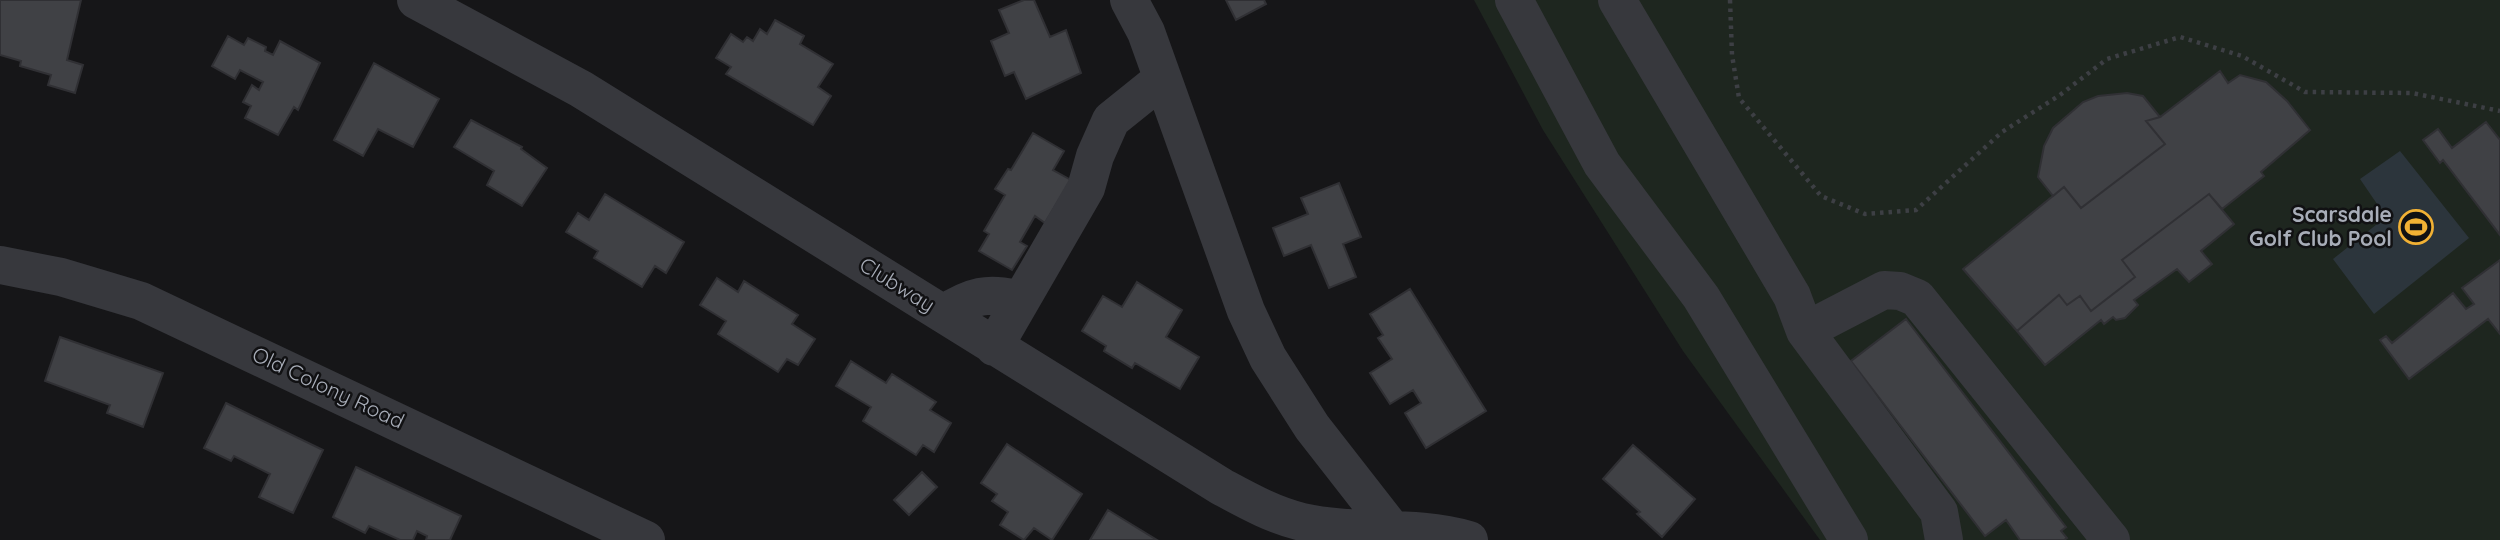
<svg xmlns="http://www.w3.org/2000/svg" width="2500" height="540" font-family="Quicksand,sans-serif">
<rect width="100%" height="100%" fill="#161618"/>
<path fill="#1e261f" d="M 1474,0 L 2500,0 L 2500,540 L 1820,540 L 1683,351 L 1543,130 Z"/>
<path fill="#2c353c" d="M 2400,151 L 2469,238 L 2374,314 L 2333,259 L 2386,217 L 2360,179 Z"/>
<path fill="#404145" stroke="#303034" stroke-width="2" d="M 0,0 L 81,0 L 67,60 L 83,65 L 75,93 L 48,85 L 51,75 L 20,66 L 21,61 L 0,55 Z
M 1024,0 L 1034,0 L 1050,37 L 1066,30 L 1081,73 L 1026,99 L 1014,72 L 1005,76 L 991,41 L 1009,33 L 999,10 Z
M 1226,0 L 1264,0 L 1266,4 L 1236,20 Z
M 775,20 L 804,36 L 800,44 L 833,64 L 818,87 L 831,96 L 813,125 L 726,74 L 731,67 L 716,58 L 731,34 L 743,42 L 747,37 L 753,41 L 760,29 L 767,34 Z
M 228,36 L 244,45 L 248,38 L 266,47 L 265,51 L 273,55 L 280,41 L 320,63 L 298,110 L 294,107 L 278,135 L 245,118 L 251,106 L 243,102 L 252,85 L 259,90 L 263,82 L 240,70 L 235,79 L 212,66 Z
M 374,63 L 439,99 L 413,147 L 378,129 L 363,156 L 334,140 Z
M 2220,71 L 2228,83 L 2240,75 L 2266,82 L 2287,101 L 2310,130 L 2261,172 L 2264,176 L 2222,209 L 2209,194 L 2122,260 L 2135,277 L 2091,311 L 2080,296 L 2067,305 L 2059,295 L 2017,331 L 1963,269 L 2064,187 L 2081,208 L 2165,144 L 2146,121 L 2160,117 Z
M 2127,93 L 2143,96 L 2160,117 L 2146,121 L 2165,144 L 2081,208 L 2064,187 L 2053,196 L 2038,177 L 2044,146 L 2053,128 L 2083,102 L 2098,96 Z
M 471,120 L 522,147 L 521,149 L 547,168 L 522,206 L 487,185 L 494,171 L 454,147 Z
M 2486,122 L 2500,140 L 2500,235 L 2443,160 L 2440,163 L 2423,140 L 2438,129 L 2452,148 Z
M 1033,133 L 1064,151 L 1053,170 L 1071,180 L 1045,223 L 1035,216 L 1020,242 L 1027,246 L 1012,270 L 979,251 L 989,234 L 984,231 L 1005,195 L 995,189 L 1008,169 L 1011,170 Z
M 1339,183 L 1361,237 L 1343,244 L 1356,277 L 1329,288 L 1311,245 L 1284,256 L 1273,228 L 1308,214 L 1301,198 Z
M 605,194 L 684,242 L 666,273 L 655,266 L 642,287 L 594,258 L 598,251 L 566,232 L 578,213 L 589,220 Z
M 2209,194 L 2234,224 L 2201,251 L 2212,264 L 2189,282 L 2177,269 L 2134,300 L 2138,305 L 2125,318 L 2116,320 L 2113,317 L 2104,324 L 2101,320 L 2045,365 L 2017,331 L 2059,295 L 2067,305 L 2080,296 L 2091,311 L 2135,277 L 2122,260 Z
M 2500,260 L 2500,334 L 2488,319 L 2409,379 L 2380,340 L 2386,336 L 2392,343 L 2453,293 L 2466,309 L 2474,304 L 2462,288 Z
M 717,278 L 738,292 L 744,281 L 798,315 L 792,324 L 815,339 L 798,365 L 787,359 L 778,372 L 718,334 L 726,321 L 700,305 Z
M 1137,282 L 1182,310 L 1166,337 L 1199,357 L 1180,389 L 1135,363 L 1132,368 L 1104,351 L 1106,346 L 1082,331 L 1103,296 L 1122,307 Z
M 1410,289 L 1486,411 L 1426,448 L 1405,413 L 1421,403 L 1413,390 L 1390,404 L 1370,373 L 1392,359 L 1378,338 L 1383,335 L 1370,314 Z
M 1906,319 L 2066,527 L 2061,531 L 2067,538 L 2064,540 L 2020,540 L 2006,520 L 1985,536 L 1851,361 Z
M 60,337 L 163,373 L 143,427 L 107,413 L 110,405 L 45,381 Z
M 851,361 L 886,383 L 892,374 L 936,402 L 930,410 L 951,423 L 934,452 L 923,445 L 916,455 L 863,421 L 871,407 L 836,386 Z
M 226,403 L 323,450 L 293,513 L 259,497 L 270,474 L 234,456 L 231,461 L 204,448 Z
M 1007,444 L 1082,494 L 1052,540 L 1034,528 L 1024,540 L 1000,525 L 1008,512 L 992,501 L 997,494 L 981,483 Z
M 1633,445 L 1695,499 L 1662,537 L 1637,514 L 1640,512 L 1603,479 Z
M 356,467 L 461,516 L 450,540 L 426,540 L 427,536 L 417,531 L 413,540 L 400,540 L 369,526 L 365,533 L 333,517 Z
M 922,472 L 937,487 L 909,515 L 894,500 Z
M 1108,510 L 1157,540 L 1090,540 Z"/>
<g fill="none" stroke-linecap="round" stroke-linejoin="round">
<path stroke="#3d3f44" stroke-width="4.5" stroke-dasharray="3.5 5" stroke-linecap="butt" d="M 1730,0 L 1732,55 L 1739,98 L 1821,196 L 1865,214 L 1916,210 L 2002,132 L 2060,95 L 2107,59 L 2180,37 L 2242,56 L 2305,92 L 2412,93 L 2500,111"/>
<path stroke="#37383d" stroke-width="38" d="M 416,0 L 581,89 L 1222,487 C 1248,501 1273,515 1302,522 C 1357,534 1412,524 1469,540
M 1129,0 L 1146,32 L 1246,311 L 1268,358 L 1312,427 L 1390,527
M 1514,0 L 1602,164 L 1701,297 L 1849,540
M 1617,0 L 1792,296 L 1805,331 L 1939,512 L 1944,540
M 0,265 L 61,277 L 141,301 L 646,540
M 943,314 C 971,296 988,291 1020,300
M 1805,331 L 1884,290 L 1900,291 L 1917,298 L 2111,540
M 994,347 L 1086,188 L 1095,156 L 1111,120 L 1162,79"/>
</g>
<defs>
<g id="stadium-ring" transform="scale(1.75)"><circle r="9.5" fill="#111113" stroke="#f2b134" stroke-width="1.5"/><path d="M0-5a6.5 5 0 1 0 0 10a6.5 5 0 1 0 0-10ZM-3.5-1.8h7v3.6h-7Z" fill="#f2b134"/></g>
</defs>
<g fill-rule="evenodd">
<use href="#stadium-ring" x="2416" y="227"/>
</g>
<g text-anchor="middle" stroke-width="5" stroke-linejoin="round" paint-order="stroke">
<g font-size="21" font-weight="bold" fill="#a8adb8" stroke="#111113" text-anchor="end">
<text x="2392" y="222">Scarsdale<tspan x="2392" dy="24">Golf Club Pool</tspan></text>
</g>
<g font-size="21" fill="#a8adb8" stroke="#111113">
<text transform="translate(897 285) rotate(32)" y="7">Clubway</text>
<text transform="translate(328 388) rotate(25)" y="7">Old Colony Road</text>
</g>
</g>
</svg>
